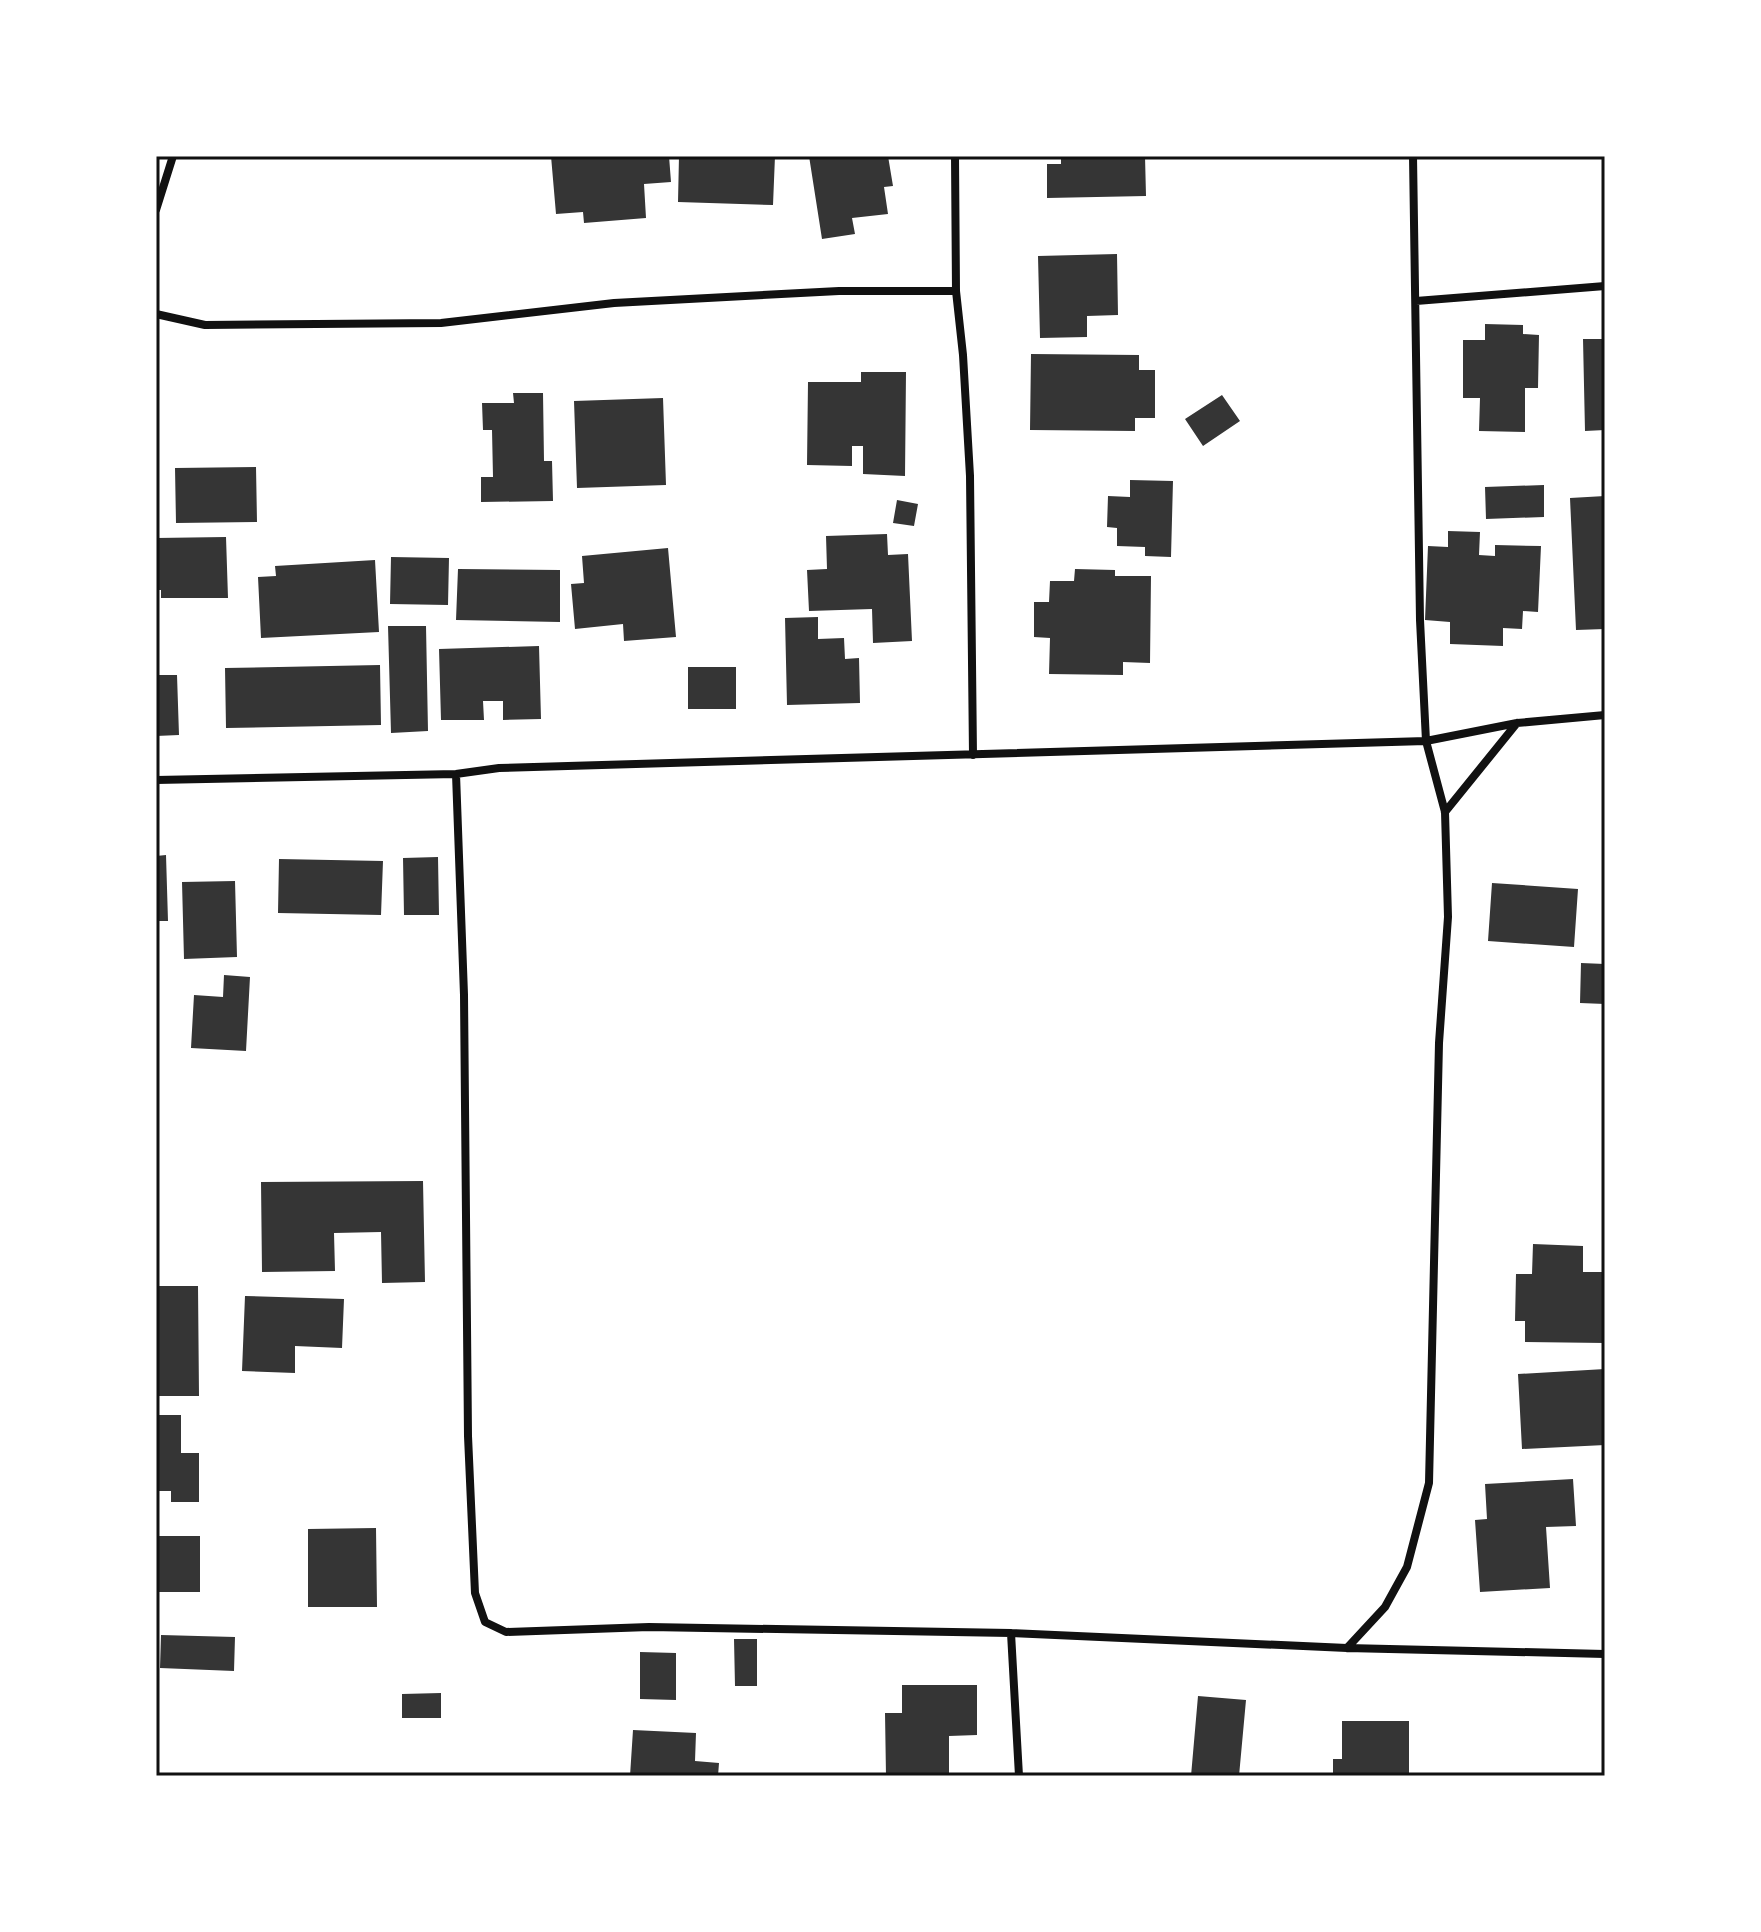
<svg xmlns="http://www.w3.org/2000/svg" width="1761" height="1932" font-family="Inter,sans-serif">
<rect width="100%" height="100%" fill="#fff"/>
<path fill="#353535" d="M 551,156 L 669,156 L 671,182 L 644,184 L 646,218 L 584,223 L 583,212 L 556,214 Z
M 679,156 L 775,156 L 773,205 L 678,202 Z
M 809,156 L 888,156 L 893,186 L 884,187 L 888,214 L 852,218 L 855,234 L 822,239 Z
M 1061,156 L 1145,156 L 1146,196 L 1047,198 L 1047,164 L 1061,164 Z
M 1117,254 L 1118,315 L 1087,316 L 1087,337 L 1040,338 L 1038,256 Z
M 1485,324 L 1523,325 L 1523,334 L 1539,335 L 1538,388 L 1525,388 L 1525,432 L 1479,431 L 1480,398 L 1463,398 L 1463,340 L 1485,340 Z
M 1583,339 L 1605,339 L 1605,430 L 1585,431 Z
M 1031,354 L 1139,355 L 1139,370 L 1155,370 L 1155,418 L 1135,418 L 1135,431 L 1030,430 Z
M 861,372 L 906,372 L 905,476 L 863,474 L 863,446 L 852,446 L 852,466 L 807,465 L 808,382 L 861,382 Z
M 513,393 L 543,393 L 544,461 L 552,461 L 553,501 L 481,502 L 481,477 L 493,477 L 492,430 L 483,430 L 482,403 L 514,403 Z
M 1222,395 L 1240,421 L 1203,446 L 1185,419 Z
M 663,398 L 666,485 L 577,488 L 574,401 Z
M 256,467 L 257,522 L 176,523 L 175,468 Z
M 1130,480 L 1173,481 L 1171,557 L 1145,556 L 1145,547 L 1117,546 L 1117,528 L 1107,527 L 1108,496 L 1130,497 Z
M 1544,485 L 1544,517 L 1486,519 L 1485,487 Z
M 1605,496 L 1605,629 L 1576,630 L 1570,498 Z
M 897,500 L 918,504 L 914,526 L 893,523 Z
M 1448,531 L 1480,532 L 1479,555 L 1495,556 L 1495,545 L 1541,546 L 1538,612 L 1523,611 L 1522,629 L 1503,628 L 1503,646 L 1450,644 L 1450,622 L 1425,620 L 1428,546 L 1448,547 Z
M 887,534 L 888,555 L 908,554 L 912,641 L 873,643 L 872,609 L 809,611 L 807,570 L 827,569 L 826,536 Z
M 226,537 L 228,598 L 161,598 L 161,590 L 156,590 L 156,538 Z
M 668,548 L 676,637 L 624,641 L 623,624 L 575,629 L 571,584 L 584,583 L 582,556 Z
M 391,557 L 449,558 L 448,605 L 390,604 Z
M 375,560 L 379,632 L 261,638 L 258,577 L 276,576 L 275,566 Z
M 458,569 L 560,570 L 560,622 L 456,620 Z
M 1075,569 L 1115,570 L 1115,576 L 1151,576 L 1150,663 L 1123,662 L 1123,675 L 1049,674 L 1050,638 L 1034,637 L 1034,602 L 1049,602 L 1050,581 L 1074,581 Z
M 818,617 L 818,639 L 844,638 L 845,659 L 859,658 L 860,703 L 787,705 L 785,618 Z
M 388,626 L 426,626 L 428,731 L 391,733 Z
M 539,646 L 541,719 L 503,720 L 503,701 L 483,701 L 484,720 L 441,720 L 439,649 Z
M 380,665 L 381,725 L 226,728 L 225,668 Z
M 688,667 L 736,667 L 736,709 L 688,709 Z
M 156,675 L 177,675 L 179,735 L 156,736 Z
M 166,855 L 168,921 L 156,921 L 156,856 Z
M 438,857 L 439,915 L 404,915 L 403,858 Z
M 279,859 L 383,861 L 381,915 L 278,913 Z
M 235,881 L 237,957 L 184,959 L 182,882 Z
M 1492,883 L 1578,889 L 1574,947 L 1488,941 Z
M 1581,963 L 1605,964 L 1605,1004 L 1580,1003 Z
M 224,975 L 250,977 L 246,1051 L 191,1048 L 194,995 L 223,997 Z
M 423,1181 L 425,1282 L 382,1283 L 381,1232 L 334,1233 L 335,1271 L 262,1272 L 261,1182 Z
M 1533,1244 L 1583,1246 L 1583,1272 L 1605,1272 L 1605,1343 L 1525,1342 L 1525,1321 L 1515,1321 L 1516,1274 L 1532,1274 Z
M 156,1286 L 198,1286 L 199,1396 L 156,1396 Z
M 245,1296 L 344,1299 L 342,1348 L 295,1346 L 295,1373 L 242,1371 Z
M 1605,1369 L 1605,1445 L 1522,1449 L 1518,1374 Z
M 156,1415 L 181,1415 L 181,1453 L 199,1453 L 199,1502 L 171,1502 L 171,1491 L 156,1491 Z
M 1573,1479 L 1576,1526 L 1546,1527 L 1550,1588 L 1480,1592 L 1475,1520 L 1487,1519 L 1485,1484 Z
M 376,1528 L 377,1607 L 308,1607 L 308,1529 Z
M 156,1536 L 200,1536 L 200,1592 L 156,1592 Z
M 161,1635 L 235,1637 L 234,1671 L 160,1668 Z
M 734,1639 L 757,1639 L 757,1686 L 735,1686 Z
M 640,1652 L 676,1653 L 676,1700 L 640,1699 Z
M 902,1685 L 977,1685 L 977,1735 L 949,1736 L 949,1776 L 886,1776 L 885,1713 L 902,1713 Z
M 441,1693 L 441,1718 L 402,1718 L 402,1694 Z
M 1198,1696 L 1246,1700 L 1239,1776 L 1191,1776 Z
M 1342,1721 L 1409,1721 L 1409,1776 L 1333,1776 L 1333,1759 L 1342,1759 Z
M 633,1730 L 696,1733 L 695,1761 L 719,1763 L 718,1776 L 630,1776 Z"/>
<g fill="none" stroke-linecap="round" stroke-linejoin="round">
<path stroke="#111" stroke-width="8" d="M 955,156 L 956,291 L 963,355 L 970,476 L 973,755
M 156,210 L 173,156
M 1416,301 L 1605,286
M 156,314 L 205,325 L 441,323 L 614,303 L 839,291 L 956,291
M 456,774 L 464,995 L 468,1436 L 475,1593 L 485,1622 L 506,1632 L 649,1627 L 1011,1633 L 1347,1648 L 1605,1654
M 156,780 L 456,774 L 499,768 L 1426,741 L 1517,723 L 1605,715
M 1445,812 L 1517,723
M 1011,1633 L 1019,1776
M 1347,1648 L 1385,1607 L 1407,1567 L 1429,1483 L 1439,1043 L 1448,917 L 1445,812 L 1426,741 L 1420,620 L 1413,156"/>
</g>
<rect width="1761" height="1932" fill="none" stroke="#ffffff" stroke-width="316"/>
<rect x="158" y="158" width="1445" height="1616" fill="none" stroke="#111" stroke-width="3"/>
</svg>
